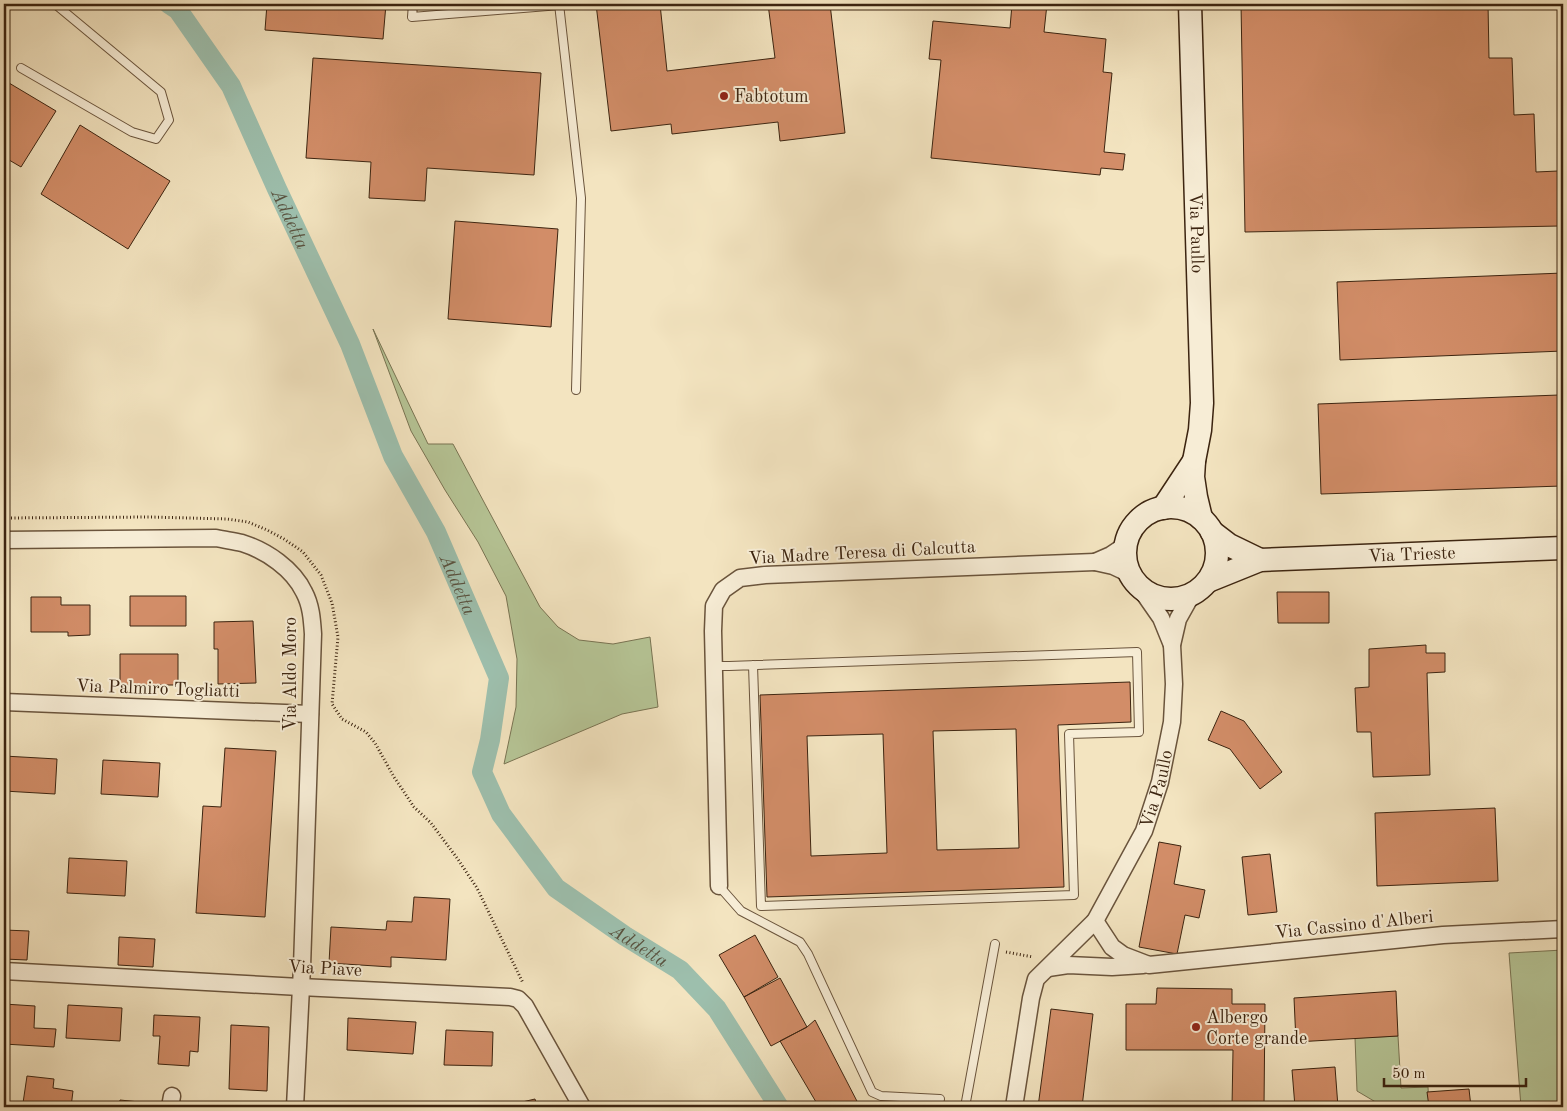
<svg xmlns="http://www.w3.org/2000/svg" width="1567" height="1111" font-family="'Old Standard TT',serif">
<rect width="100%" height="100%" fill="#f3e4c0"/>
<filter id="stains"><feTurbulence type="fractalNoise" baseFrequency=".004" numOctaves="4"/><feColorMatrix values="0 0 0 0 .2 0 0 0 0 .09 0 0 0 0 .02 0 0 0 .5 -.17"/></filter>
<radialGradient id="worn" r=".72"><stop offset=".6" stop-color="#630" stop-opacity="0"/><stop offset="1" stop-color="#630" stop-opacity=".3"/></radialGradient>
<path fill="#b6c596" stroke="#797453" d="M 373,329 L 428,444 L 453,444 L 540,607 L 558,627 L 579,640 L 613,644 L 650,637 L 658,707 L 622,714 L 504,764 L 516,707 L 517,659 L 506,596 L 478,542 L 445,490 L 411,431 Z
M 1563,950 L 1563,1107 L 1521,1107 L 1509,953 Z
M 1398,1036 L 1401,1088 L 1428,1087 L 1429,1107 L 1384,1107 L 1357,1091 L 1355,1038 Z"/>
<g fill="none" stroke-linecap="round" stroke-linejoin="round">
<path stroke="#9dbfad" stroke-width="20" id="s1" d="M 169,4 L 178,10 L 231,86 L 277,189 L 350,344 L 393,456 L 436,532 L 499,678 L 490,740 L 482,772 L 501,814 L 556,888 L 625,936 L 680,970 L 717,1009 L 779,1107"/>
</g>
<path fill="#d28d68" stroke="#3c2410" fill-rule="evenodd" d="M 267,4 L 386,4 L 383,39 L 265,30 Z
M 596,4 L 660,4 L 667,71 L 775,58 L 768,4 L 830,4 L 845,133 L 780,141 L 778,122 L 672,134 L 671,124 L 611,131 Z
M 1012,4 L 1047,4 L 1044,32 L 1106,39 L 1103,72 L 1112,73 L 1104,152 L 1125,154 L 1123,170 L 1101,168 L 1100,175 L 931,158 L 941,60 L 929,59 L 933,21 L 1010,28 Z
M 1241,4 L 1488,4 L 1489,58 L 1512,58 L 1514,115 L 1534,114 L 1536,172 L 1558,171 L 1560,226 L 1245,232 Z
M 313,58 L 541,73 L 534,175 L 427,168 L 425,201 L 369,198 L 371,162 L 306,158 Z
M 4,80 L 56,111 L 21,167 L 4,157 Z
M 80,125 L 170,181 L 128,249 L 41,194 Z
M 455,221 L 558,229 L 551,327 L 448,319 Z
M 1563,273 L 1563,351 L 1340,360 L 1337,282 Z
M 1559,395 L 1562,486 L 1321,494 L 1318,404 Z
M 1277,592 L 1329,592 L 1329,623 L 1278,623 Z
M 130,596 L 186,596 L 186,626 L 130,626 Z
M 31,597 L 61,597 L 61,605 L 90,605 L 90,635 L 68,636 L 68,632 L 31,632 Z
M 253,621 L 256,683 L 218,684 L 218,649 L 214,649 L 214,622 Z
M 1426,645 L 1426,653 L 1445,653 L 1445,672 L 1427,673 L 1430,775 L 1373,777 L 1371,732 L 1357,732 L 1355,688 L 1369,687 L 1369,649 Z
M 120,654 L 178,654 L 178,685 L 120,685 Z
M 1130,682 L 1131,722 L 1058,725 L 1064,887 L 767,897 L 760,695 ZM 1016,729 L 1019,848 L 937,850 L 933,731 ZM 883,734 L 887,853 L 811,856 L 807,736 Z
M 1221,711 L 1244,721 L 1282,772 L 1260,789 L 1230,749 L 1208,740 Z
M 225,748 L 276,751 L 265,917 L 196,913 L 203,806 L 221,807 Z
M 4,756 L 57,759 L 55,794 L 4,791 Z
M 103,760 L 160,763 L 158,797 L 101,794 Z
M 1495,808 L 1498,881 L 1377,886 L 1375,813 Z
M 1159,842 L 1181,846 L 1174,884 L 1205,890 L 1199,918 L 1185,915 L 1177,954 L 1139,947 Z
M 1270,854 L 1277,912 L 1248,915 L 1242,857 Z
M 69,858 L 127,861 L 125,896 L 67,893 Z
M 414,897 L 450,899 L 446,960 L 391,957 L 391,967 L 329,963 L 331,927 L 386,930 L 387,921 L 412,922 Z
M 4,930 L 29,931 L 27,960 L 4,959 Z
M 755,935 L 778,977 L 744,997 L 719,955 Z
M 119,937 L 155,939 L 153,967 L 118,965 Z
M 780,978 L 807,1027 L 771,1046 L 744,997 Z
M 1157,988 L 1232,989 L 1232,1004 L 1265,1004 L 1264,1107 L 1232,1107 L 1233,1050 L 1126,1050 L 1126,1004 L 1156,1004 Z
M 1396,991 L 1398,1036 L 1296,1042 L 1294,998 Z
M 4,1004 L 35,1006 L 34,1028 L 56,1029 L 54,1047 L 4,1044 Z
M 68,1005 L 122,1008 L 120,1041 L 66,1038 Z
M 1051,1009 L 1093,1014 L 1082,1107 L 1038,1107 Z
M 154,1015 L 200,1017 L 198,1052 L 190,1051 L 189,1066 L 158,1064 L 160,1036 L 153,1036 Z
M 348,1018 L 416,1022 L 413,1054 L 347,1050 Z
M 815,1020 L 860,1107 L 812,1107 L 811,1105 L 816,1102 L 780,1041 L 807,1027 Z
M 231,1025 L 269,1027 L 267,1091 L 229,1089 Z
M 446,1030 L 493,1032 L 492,1066 L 444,1065 Z
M 1335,1067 L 1338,1107 L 1295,1107 L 1292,1070 Z
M 27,1076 L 54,1079 L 53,1088 L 73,1091 L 71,1107 L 41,1107 L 41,1106 L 23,1103 Z
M 1469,1089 L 1471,1107 L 1429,1107 L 1427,1092 Z
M 535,1099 L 537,1107 L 501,1107 Z
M 120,1100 L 149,1103 L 148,1107 L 119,1107 Z"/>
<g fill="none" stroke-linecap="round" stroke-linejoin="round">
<g stroke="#6a543c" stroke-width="10">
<path id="lane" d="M 413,4 L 412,17 L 560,5
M 559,4 L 581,198 L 576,390
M 21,68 L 132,132 L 156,139 L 169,120 L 161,92 L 55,4
M 714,666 L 729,666 L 1137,652 L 1139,732 L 1069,734 L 1074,895 L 761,906 L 753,665
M 719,886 L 741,911 L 800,942 L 808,954 L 872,1092 L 881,1096 L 940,1099
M 965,1107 L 995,944"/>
</g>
<g stroke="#6a543c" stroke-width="19">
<g id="street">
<path d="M 4,540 L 216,538 C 225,540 234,541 242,543 C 267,551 293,569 304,592 C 311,605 312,619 313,634 L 302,967 L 295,1107"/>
<path d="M 1126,545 L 1111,555 L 1095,562 L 1113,566 L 1130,574"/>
<path d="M 1138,585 L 1161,618 L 1172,645"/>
<path d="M 4,702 L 310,714"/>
<path d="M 719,886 L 713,631 L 714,606 L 723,590 L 740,578 L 765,575 L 1095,562"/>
<path d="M 1095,921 L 1112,947 L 1123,955 L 1149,965 L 1443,935 L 1563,929"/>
<path d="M 1048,968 L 1068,965 L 1112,967 L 1143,965"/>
<path d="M 4,971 L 300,987 L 510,997 L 518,999 L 525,1006 L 582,1107"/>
<path d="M 170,1107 L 172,1096"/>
<path id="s2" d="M 1014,1107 L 1031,998 L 1036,979 L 1095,921 L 1144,831 L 1160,782 L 1172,722 L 1174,684 L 1172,645 L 1178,619 L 1192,594"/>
</g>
</g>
<g stroke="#3c2410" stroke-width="25">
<g id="secondary">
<path id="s3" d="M 1190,4 L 1202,403 L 1200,430 L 1194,461 L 1193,477 L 1196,497 L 1201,518"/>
<circle cx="1171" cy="553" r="46"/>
<path d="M 1163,508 L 1194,461"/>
<path d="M 1212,532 L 1229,545 L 1260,560"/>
<path id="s4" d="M 1208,581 L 1260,560 L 1563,548"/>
</g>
</g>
<path stroke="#3c2410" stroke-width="3" stroke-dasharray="1 2.5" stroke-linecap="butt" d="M 4,518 L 150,517 L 227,519 L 248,522 L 267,530 L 284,539 L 303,552 L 321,575 L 332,603 L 338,637 L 332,704 L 342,719 L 366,732 L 375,743 L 394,777 L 414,807 L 431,823 L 457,858 L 477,888 L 523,983
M 1006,952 L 1033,957"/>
<use href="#lane" stroke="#f7edd6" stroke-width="8"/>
<use href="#street" stroke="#f7edd6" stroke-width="16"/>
<use href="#secondary" stroke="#f7edd6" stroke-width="22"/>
</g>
<g fill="#8f2418" stroke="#f7edd6" stroke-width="2">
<circle cx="724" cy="96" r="5"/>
<circle cx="1196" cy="1027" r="5"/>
</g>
<g text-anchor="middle" stroke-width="4" stroke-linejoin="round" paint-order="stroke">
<g font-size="18" fill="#3c2410" stroke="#f7edd6" text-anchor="start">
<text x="734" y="102">Fabtotum</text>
<text x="1206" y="1023">Albergo<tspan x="1206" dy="21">Corte grande</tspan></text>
</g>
<g font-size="18" fill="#3c2410" stroke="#f7edd6">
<text dy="6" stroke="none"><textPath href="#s3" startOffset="229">Via Paullo</textPath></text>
<text transform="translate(862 552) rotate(-3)" y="6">Via Madre Teresa di Calcutta</text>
<text dy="6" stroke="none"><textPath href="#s4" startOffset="208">Via Trieste</textPath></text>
<text transform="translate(290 674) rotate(-90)" y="6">Via Aldo Moro</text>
<text transform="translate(158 688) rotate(2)" y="6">Via Palmiro Togliatti</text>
<text dy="6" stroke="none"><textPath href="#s2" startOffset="359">Via Paullo</textPath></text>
<text transform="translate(1354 924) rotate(-6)" y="6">Via Cassino d'Alberi</text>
<text transform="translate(325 968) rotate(3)" y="6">Via Piave</text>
</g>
<g font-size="19" font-style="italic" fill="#59523f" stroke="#f7edd6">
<text dy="7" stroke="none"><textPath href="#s1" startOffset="249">Addetta</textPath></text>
<text dy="7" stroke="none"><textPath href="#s1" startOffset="652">Addetta</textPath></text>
<text dy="7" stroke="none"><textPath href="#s1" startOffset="1089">Addetta</textPath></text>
</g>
</g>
<rect width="1567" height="1111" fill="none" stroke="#f3e4c0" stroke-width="20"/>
<rect x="5" y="5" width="1557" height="1101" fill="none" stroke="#3c2410" stroke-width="2.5"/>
<rect x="10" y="10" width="1547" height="1091" fill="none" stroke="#3c2410"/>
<path d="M1384 1078v8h142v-8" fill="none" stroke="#3c2410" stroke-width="2.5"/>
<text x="1392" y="1078" font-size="15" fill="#3c2410" stroke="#f7edd6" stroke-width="4" paint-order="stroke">50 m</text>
<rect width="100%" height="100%" filter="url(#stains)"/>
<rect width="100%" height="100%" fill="url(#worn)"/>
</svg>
